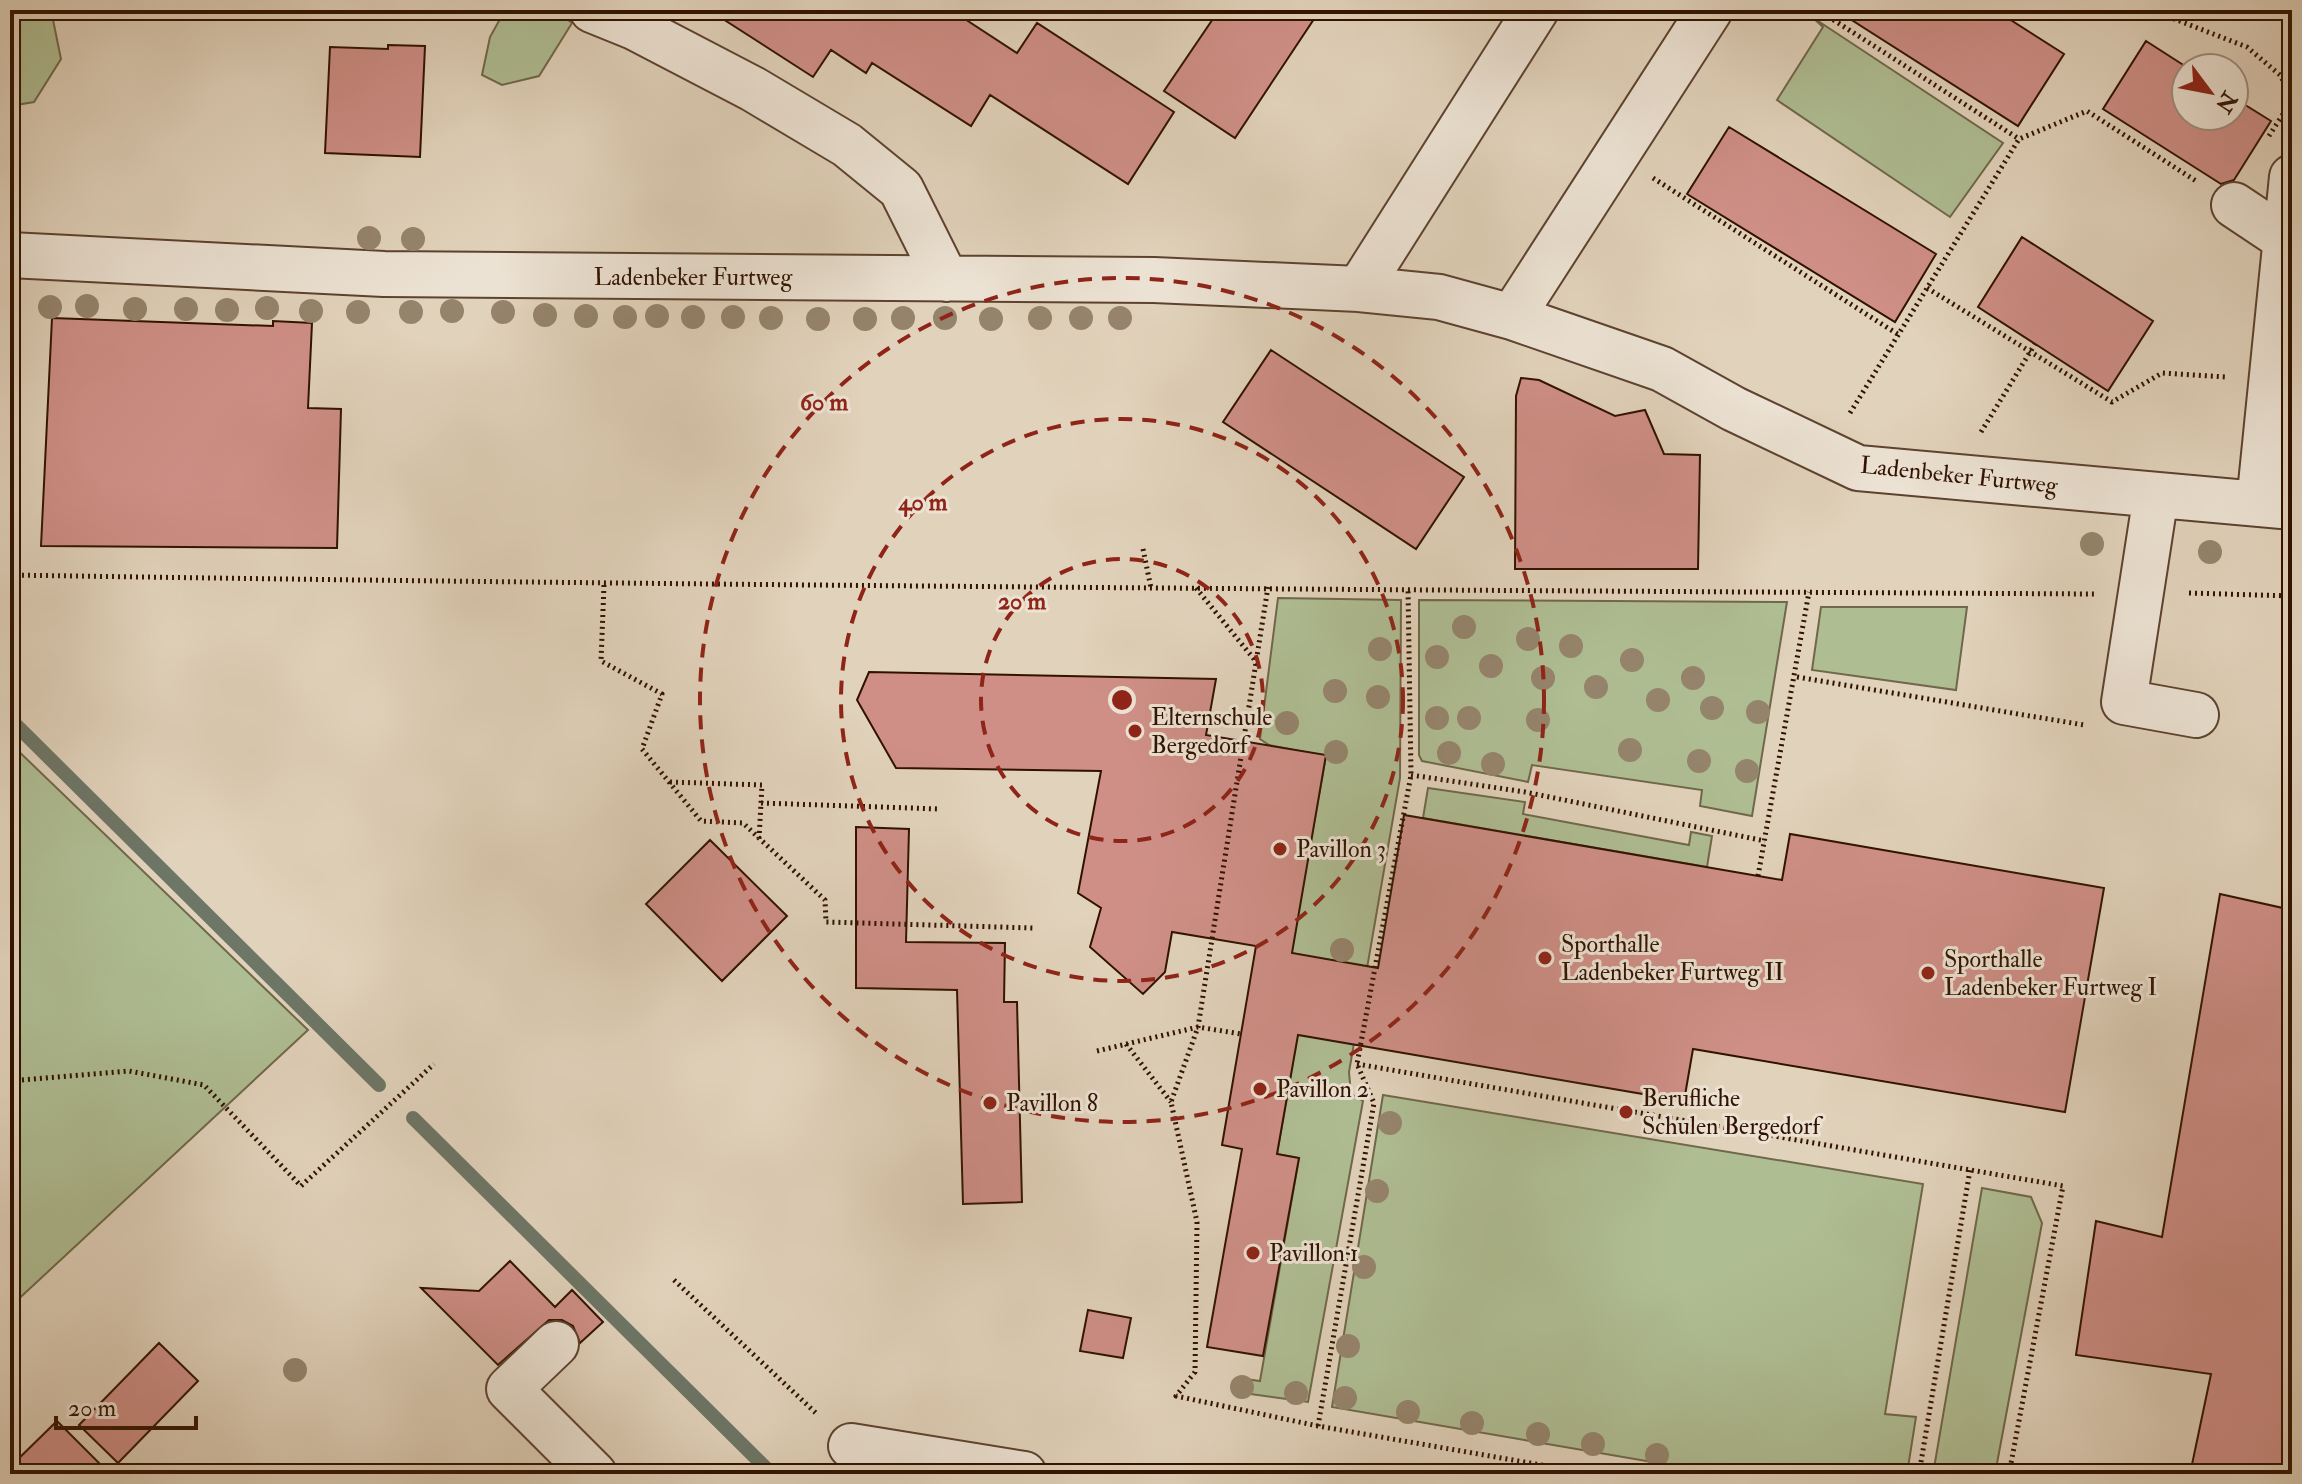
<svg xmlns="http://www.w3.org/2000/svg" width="2302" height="1484" font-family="'IM FELL Double Pica',serif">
<rect width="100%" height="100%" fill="#e1d2bb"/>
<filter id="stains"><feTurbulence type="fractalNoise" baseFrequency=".0025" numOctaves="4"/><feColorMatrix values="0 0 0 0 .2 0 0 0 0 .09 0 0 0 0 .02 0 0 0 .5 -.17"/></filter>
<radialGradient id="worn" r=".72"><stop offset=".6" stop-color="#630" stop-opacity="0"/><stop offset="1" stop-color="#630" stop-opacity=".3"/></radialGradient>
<path fill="#afbd93" stroke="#70684a" stroke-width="2" d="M 10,10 L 51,10 L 61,59 L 34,102 L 10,106 Z
M 505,10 L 555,10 L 572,23 L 539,76 L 502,85 L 482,75 L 490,37 Z
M 1812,17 L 2003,143 L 1950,217 L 1777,100 L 1823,27 Z
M 1278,598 L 1401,600 L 1400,778 L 1349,1072 L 1351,1094 L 1363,1101 L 1308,1402 L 1236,1392 L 1239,1378 L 1260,1381 L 1299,1158 L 1277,1154 L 1311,957 L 1291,953 L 1326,756 L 1269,745 L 1260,739 Z
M 1419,600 L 1787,602 L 1752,816 L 1700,806 L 1702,790 L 1532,765 L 1528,782 L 1422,761 L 1419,755 Z
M 1821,607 L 1967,607 L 1956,690 L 1812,670 Z
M 10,743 L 308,1030 L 10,1307 Z
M 1428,788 L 1525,802 L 1523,814 L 1689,845 L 1691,832 L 1712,836 L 1707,867 L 1423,818 Z
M 1383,1095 L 1923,1184 L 1885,1414 L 1916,1417 L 1907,1474 L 1722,1474 L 1332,1407 Z
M 1982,1188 L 2031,1197 L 2042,1223 L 1995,1474 L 1933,1474 Z"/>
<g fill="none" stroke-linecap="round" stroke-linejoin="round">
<path stroke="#6d7667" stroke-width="14" d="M 10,719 L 379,1085
M 413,1118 L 772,1474"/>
</g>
<path fill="#cf8f87" stroke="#311200" stroke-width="2" d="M 709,10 L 951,10 L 1017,53 L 1037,23 L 1174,112 L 1128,184 L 990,95 L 971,126 L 872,63 L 866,73 L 831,50 L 813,77 Z
M 1219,10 L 1320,10 L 1235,138 L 1164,91 Z
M 1836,10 L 1995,10 L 2064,54 L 2018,126 Z
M 2146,41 L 2188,68 L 2186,116 L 2234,116 L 2234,98 L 2271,121 L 2234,180 L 2221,184 L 2103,109 Z
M 388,45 L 425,46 L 420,157 L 325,153 L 330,47 L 388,49 Z
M 1729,127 L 1936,254 L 1895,322 L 1687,194 Z
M 2022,237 L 2153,321 L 2108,391 L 1978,307 Z
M 52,318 L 273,326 L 273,321 L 312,323 L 308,408 L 341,409 L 337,548 L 41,546 Z
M 1271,350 L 1464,477 L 1416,549 L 1223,422 Z
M 1521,378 L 1539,380 L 1615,416 L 1645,410 L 1664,454 L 1700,455 L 1698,569 L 1515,569 L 1516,396 Z
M 869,672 L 1216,679 L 1206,735 L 1326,755 L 1292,953 L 1378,968 L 1404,815 L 1782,880 L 1790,834 L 2104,888 L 2065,1112 L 1693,1049 L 1684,1101 L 1298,1035 L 1277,1154 L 1299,1158 L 1263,1356 L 1207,1347 L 1242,1149 L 1222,1145 L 1256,946 L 1172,932 L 1165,972 L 1143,994 L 1090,947 L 1101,908 L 1078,893 L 1101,771 L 896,768 L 857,700 Z
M 856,827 L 909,829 L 906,942 L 1005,943 L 1004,1002 L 1017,1002 L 1022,1202 L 963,1204 L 957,990 L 856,988 Z
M 710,840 L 787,916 L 722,981 L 646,904 Z
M 2220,894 L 2292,910 L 2292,1474 L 2190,1474 L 2211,1374 L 2076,1355 L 2096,1221 L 2162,1237 Z
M 510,1261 L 555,1307 L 572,1290 L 603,1322 L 580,1343 L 573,1326 L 562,1320 L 549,1320 L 498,1365 L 421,1288 L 479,1291 Z
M 1088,1310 L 1131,1318 L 1123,1358 L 1080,1351 Z
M 159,1343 L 198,1381 L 118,1463 L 79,1425 Z
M 57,1421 L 110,1474 L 10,1474 L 10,1467 Z"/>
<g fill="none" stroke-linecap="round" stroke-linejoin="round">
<g stroke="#5d422f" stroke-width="48">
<path id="minor" d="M 592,10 L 634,27 L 753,89 L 847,145 L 901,189 L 946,279
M 2234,205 L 2285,239
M 10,255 L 384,274 L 1154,280 L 1359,289 L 1439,297 L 1512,317 L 1662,369 L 1734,409 L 1858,468 L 2292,507
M 1359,289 L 1536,10
M 1512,317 L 1710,10
M 2156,495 L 2124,702 L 2196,715
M 2259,504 L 2292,177
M 556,1344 L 509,1389 L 594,1474
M 851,1446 L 1024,1474"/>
</g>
<path stroke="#311200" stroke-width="5" stroke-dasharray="2 4" stroke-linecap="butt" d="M 1818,10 L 2019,139
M 2151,10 L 2247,47 L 2280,75 L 2292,97
M 2269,136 L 2292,100
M 1653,178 L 1899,335
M 1927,288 L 2112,402 L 2162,373 L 2226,377
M 1850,413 L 2019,139 L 2087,111 L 2196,181
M 1981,432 L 2035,344
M 1143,549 L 1151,588
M 10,575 C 705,586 1400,590 2094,594
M 604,585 L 601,661 L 662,694 L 642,749 L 701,821 L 743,823 L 825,900 L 826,922 L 1033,928
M 1268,587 L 1198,1027 L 1171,1102 L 1197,1222 L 1195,1372 L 1176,1396 L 1318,1426 L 1593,1474
M 1196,588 L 1258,664
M 2189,593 L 2292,596
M 1797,677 L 2084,725
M 1411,775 L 1525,792 L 1765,841
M 670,782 L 762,785 L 759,839
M 761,803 L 940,809
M 1758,876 L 1809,592
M 1126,1044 L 1171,1102
M 1097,1051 L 1198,1027 L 1241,1034
M 1357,1064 L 2063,1186 L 2009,1474
M 10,1081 L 129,1071 L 204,1085 L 301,1186 L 434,1064
M 674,1280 L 818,1415
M 1318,1426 L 1374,1103 L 1357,1064 L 1411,775 L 1408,590
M 1919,1474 L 1970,1170"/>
<use href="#minor" stroke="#ece2d3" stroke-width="44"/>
</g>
<g fill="#95846c">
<circle cx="369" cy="238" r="12"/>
<circle cx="413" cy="239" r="12"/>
<circle cx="87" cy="306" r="12"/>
<circle cx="50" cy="307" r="12"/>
<circle cx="267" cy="308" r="12"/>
<circle cx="135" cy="309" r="12"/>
<circle cx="186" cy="309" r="12"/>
<circle cx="227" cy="310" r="12"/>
<circle cx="311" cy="311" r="12"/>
<circle cx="452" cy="311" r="12"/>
<circle cx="358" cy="312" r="12"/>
<circle cx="411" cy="312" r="12"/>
<circle cx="503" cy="312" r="12"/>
<circle cx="545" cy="315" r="12"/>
<circle cx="586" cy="316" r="12"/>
<circle cx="657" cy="316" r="12"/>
<circle cx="625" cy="317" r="12"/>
<circle cx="693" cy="317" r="12"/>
<circle cx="733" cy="317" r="12"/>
<circle cx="771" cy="318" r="12"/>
<circle cx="903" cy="318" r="12"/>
<circle cx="945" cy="318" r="12"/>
<circle cx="1040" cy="318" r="12"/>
<circle cx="1081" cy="318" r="12"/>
<circle cx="1120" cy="318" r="12"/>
<circle cx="818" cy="319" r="12"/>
<circle cx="865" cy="319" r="12"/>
<circle cx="991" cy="319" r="12"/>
<circle cx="2092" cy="544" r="12"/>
<circle cx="2210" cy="552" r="12"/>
<circle cx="1464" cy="627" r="12"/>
<circle cx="1528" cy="639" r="12"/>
<circle cx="1571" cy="646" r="12"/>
<circle cx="1380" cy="649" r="12"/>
<circle cx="1437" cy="657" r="12"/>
<circle cx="1632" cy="660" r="12"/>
<circle cx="1491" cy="666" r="12"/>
<circle cx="1543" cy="678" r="12"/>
<circle cx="1693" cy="678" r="12"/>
<circle cx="1596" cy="687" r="12"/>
<circle cx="1335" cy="691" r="12"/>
<circle cx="1378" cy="697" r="12"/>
<circle cx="1658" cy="700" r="12"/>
<circle cx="1712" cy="708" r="12"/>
<circle cx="1758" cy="712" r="12"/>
<circle cx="1437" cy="718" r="12"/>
<circle cx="1469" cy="718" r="12"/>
<circle cx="1538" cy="720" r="12"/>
<circle cx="1287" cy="723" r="12"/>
<circle cx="1630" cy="750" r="12"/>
<circle cx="1336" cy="752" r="12"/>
<circle cx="1449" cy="753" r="12"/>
<circle cx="1699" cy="761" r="12"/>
<circle cx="1493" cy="764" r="12"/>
<circle cx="1747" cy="771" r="12"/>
<circle cx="1342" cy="950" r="12"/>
<circle cx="1390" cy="1123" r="12"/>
<circle cx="1377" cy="1191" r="12"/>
<circle cx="1364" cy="1267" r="12"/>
<circle cx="1348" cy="1346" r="12"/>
<circle cx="295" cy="1370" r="12"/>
<circle cx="1242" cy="1387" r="12"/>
<circle cx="1296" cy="1393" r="12"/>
<circle cx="1345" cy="1398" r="12"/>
<circle cx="1408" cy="1412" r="12"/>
<circle cx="1472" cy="1423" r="12"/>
<circle cx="1538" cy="1434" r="12"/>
<circle cx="1593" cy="1444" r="12"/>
<circle cx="1657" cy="1455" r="12"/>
</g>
<g fill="none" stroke="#8f2418" stroke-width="4" stroke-dasharray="14 10">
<circle cx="1122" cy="700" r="141"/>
<circle cx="1122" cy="700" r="281"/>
<circle cx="1122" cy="700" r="422"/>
</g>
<g fill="#8f2418" stroke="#ece2d3" stroke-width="3">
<circle cx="1135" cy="731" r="8"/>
<circle cx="1280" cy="849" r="8"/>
<circle cx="1545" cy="958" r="8"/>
<circle cx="1928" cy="973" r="8"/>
<circle cx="1260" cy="1089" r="8"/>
<circle cx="990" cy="1103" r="8"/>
<circle cx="1626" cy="1112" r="8"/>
<circle cx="1253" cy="1253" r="8"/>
</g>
<g text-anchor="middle" stroke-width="6" stroke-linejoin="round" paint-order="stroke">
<g font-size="24" fill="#311200" stroke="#ece2d3">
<text x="693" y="285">Ladenbeker Furtweg</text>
<text transform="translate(1959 475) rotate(6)" y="8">Ladenbeker Furtweg</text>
</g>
<g font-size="24" fill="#311200" stroke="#ece2d3" text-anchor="start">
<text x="1151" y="725">Elternschule<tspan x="1151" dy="28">Bergedorf</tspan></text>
<text x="1296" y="857">Pavillon 3</text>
<text x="1561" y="952">Sporthalle<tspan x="1561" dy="28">Ladenbeker Furtweg II</tspan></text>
<text x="1944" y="967">Sporthalle<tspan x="1944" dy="28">Ladenbeker Furtweg I</tspan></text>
<text x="1276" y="1097">Pavillon 2</text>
<text x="1642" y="1106">Berufliche<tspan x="1642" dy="28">Schulen Bergedorf</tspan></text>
<text x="1006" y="1111">Pavillon 8</text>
<text x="1269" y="1261">Pavillon 1</text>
</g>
</g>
<circle cx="1122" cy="700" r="12" fill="#8f2418" stroke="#ece2d3" stroke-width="4"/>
<g font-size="24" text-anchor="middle" font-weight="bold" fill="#8f2418" stroke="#ece2d3" stroke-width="6" stroke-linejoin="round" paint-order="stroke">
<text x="824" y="410">60 m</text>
<text x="923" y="510">40 m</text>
<text x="1022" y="609">20 m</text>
</g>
<rect width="2302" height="1484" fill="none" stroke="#e1d2bb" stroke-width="40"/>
<rect x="12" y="12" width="2278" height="1460" fill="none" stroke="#311200" stroke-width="4"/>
<rect x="20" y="20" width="2262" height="1444" fill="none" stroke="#311200" stroke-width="2"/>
<g transform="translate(2210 92) rotate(122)"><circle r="38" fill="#ece2d3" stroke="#a18f7f" stroke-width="2"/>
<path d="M0-6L14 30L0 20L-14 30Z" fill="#8f2418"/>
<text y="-12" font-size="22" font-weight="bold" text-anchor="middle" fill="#311200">N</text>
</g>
<path d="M56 1416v12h140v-12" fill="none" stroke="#311200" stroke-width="4"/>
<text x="68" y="1416" font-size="24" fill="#311200" stroke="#ece2d3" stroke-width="6" paint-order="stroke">20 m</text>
<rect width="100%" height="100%" filter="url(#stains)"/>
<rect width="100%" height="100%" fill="url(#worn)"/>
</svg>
